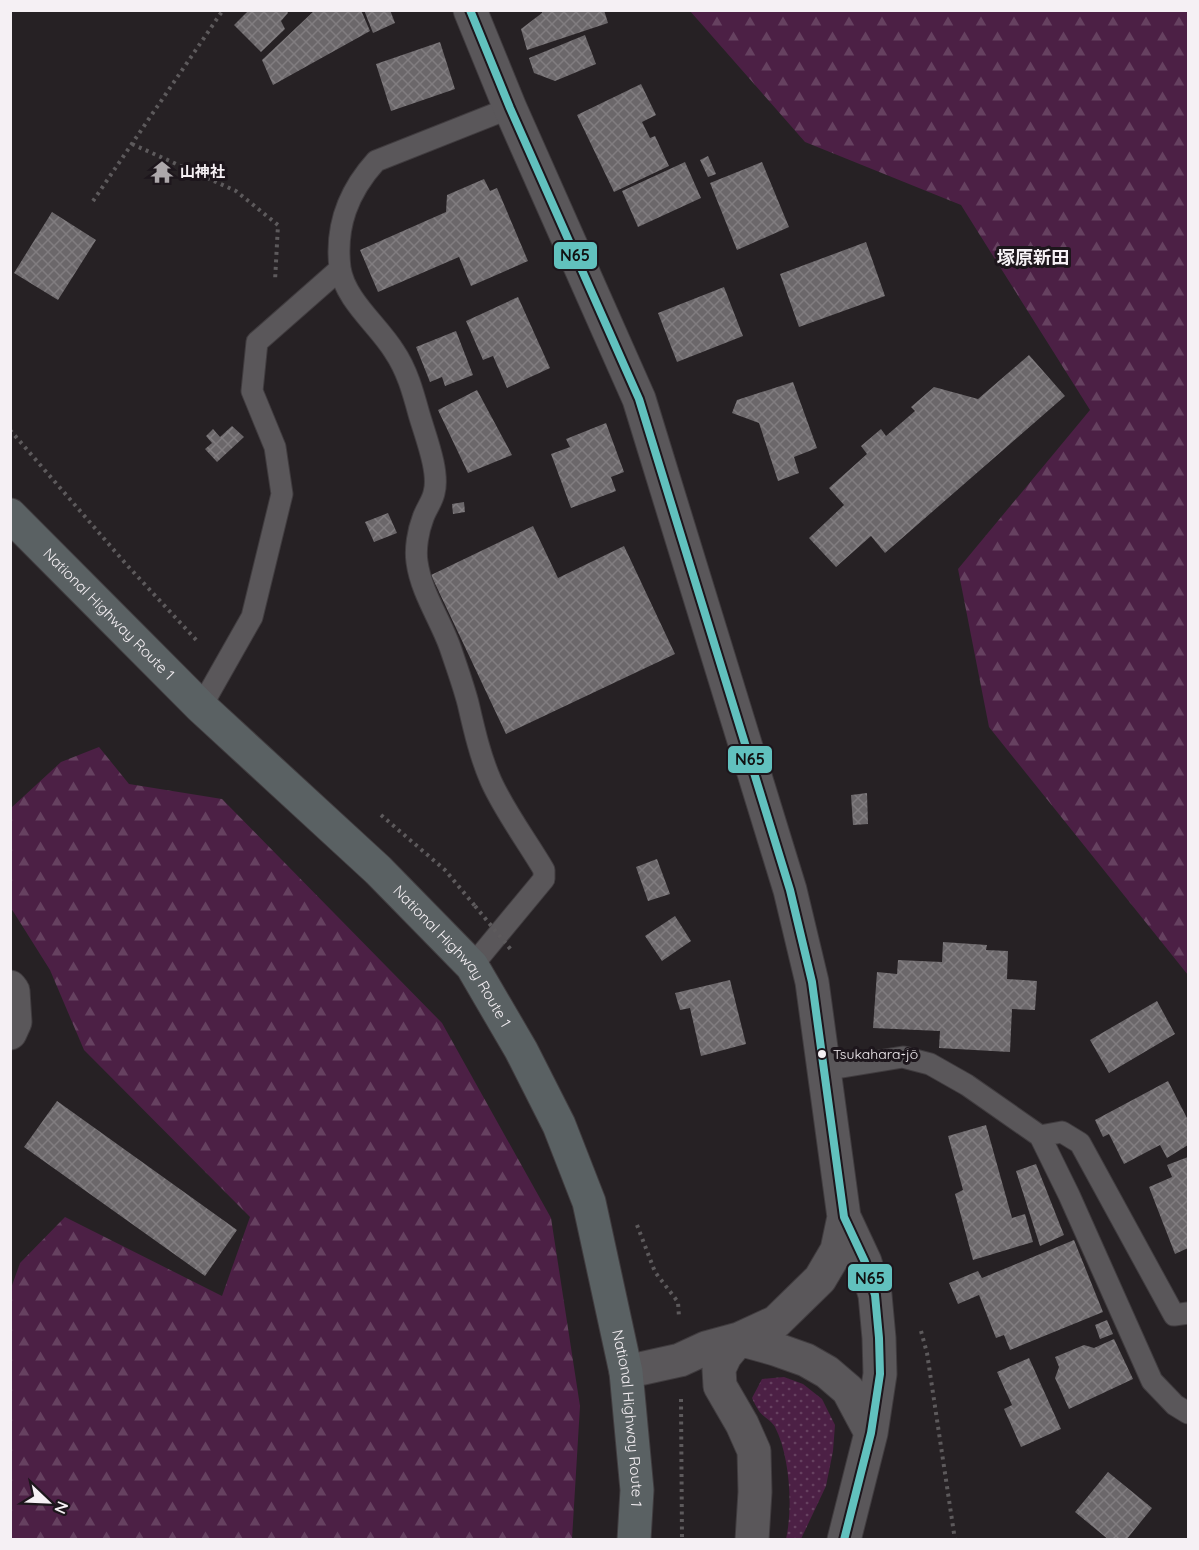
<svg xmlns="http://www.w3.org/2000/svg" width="1199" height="1550" font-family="Quicksand,'Noto Sans JP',sans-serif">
<defs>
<pattern id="grass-dots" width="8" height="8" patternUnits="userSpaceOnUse" patternTransform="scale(1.5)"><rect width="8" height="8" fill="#4c2045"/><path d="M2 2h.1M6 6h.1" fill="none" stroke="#664160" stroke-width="1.8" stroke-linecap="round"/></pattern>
<pattern id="forest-firs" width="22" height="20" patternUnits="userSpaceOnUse" patternTransform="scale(1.5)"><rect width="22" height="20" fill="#4c2045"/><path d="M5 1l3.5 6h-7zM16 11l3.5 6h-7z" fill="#664160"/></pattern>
<pattern id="building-cross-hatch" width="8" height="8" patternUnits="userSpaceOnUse" patternTransform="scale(1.5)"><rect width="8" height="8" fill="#6b676a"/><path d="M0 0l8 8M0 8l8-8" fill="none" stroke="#817d80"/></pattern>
</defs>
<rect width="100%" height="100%" fill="#262124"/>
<path fill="url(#grass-dots)" d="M 784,1377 L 803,1384 L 822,1399 L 835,1425 L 833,1451 L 826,1486 L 801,1539 L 786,1539 C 793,1508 790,1456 775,1427 C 772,1421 763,1417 759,1411 C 756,1407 754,1402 752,1398 L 762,1379 Z"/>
<path fill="url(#forest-firs)" d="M 690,11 L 1188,11 L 1188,975 L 989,727 L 958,569 L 1090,410 L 961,205 L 805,142 Z
M 99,747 L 129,784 L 222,799 L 442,1023 L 551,1218 L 580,1406 L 572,1539 L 11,1539 L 10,1291 L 20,1263 L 65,1217 L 222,1296 L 250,1217 L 84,1050 L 50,970 L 11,908 L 11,808 L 61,762 Z"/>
<path fill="url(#building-cross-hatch)" d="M 249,10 L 286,10 L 288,13 L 281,21 L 285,29 L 261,52 L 234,25 Z
M 315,10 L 361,10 L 370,31 L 273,85 L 262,60 Z
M 364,10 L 390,10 L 395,23 L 373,33 Z
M 542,10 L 604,10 L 608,23 L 527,50 L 521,29 L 542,13 Z
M 585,35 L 596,64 L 555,81 L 534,73 L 529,58 Z
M 440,42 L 455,89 L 391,111 L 376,64 Z
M 641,84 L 656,115 L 642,122 L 650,138 L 655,136 L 669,166 L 614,192 L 577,115 Z
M 708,156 L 716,174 L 708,177 L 700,160 Z
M 685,162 L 701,198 L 638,227 L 622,191 Z
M 762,162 L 789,227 L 737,250 L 710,183 Z
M 484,179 L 490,191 L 497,188 L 528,261 L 471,286 L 459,257 L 378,292 L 360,250 L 446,212 L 447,195 Z
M 52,212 L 96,240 L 58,300 L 14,273 Z
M 866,242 L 885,296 L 799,327 L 780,274 Z
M 724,287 L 743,336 L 677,362 L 658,313 Z
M 518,297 L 550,368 L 507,388 L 493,356 L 483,360 L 466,321 Z
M 456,331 L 473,375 L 445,386 L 442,377 L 430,382 L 416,347 Z
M 1029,355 L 1065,396 L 885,553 L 871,536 L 836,567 L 809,538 L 844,505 L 829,488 L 867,454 L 861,446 L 881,429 L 886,436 L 915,411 L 911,407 L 934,387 L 978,399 Z
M 793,382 L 817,448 L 794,457 L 799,473 L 778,481 L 759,423 L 732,413 L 737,400 Z
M 477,390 L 512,455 L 468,473 L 438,410 Z
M 606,423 L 624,472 L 611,477 L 616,491 L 571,508 L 551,454 L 570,447 L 566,439 Z
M 232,426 L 244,437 L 217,462 L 205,449 L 212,443 L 206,436 L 213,429 L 220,437 Z
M 464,502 L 465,512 L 453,514 L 452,504 Z
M 388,513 L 397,533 L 374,542 L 365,522 Z
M 533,526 L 558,578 L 624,546 L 675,654 L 506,734 L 431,575 Z
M 867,793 L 868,824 L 853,825 L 851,795 Z
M 657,859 L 670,894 L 648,901 L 636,867 Z
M 675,916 L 691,941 L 662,961 L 645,936 Z
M 943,942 L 987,945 L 986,950 L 1008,951 L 1007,979 L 1037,981 L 1035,1010 L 1012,1009 L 1010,1052 L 939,1048 L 940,1031 L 873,1028 L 877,972 L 897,974 L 898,960 L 942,962 Z
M 730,980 L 746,1044 L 701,1056 L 690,1008 L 680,1010 L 675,993 Z
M 1157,1001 L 1175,1034 L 1109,1073 L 1090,1040 Z
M 1168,1081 L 1188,1120 L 1188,1145 L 1167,1158 L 1160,1145 L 1124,1164 L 1109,1134 L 1103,1137 L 1095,1120 Z
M 57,1101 L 237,1230 L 205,1276 L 24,1147 Z
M 986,1125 L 1012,1218 L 1025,1214 L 1033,1242 L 973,1260 L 955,1194 L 963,1190 L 948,1136 Z
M 1188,1157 L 1188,1248 L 1175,1254 L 1149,1187 L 1172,1177 L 1167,1165 Z
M 1036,1164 L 1064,1235 L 1040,1246 L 1016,1171 Z
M 1074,1240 L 1103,1312 L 1010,1350 L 1004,1335 L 996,1338 L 979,1295 L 958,1304 L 949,1283 L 978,1271 L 982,1278 Z
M 1107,1320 L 1113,1334 L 1100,1339 L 1095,1325 Z
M 1114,1339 L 1133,1379 L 1069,1409 L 1055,1378 L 1059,1367 L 1055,1357 L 1084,1345 L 1094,1348 Z
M 1029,1358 L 1061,1429 L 1021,1447 L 1004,1409 L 1012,1405 L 997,1372 Z
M 1108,1472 L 1152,1508 L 1126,1540 L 1109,1540 L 1075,1512 Z"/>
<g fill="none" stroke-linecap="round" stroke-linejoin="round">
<g stroke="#403c3f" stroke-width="23">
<path id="service" d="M 201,707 L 252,617 L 282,494 L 275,447 L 252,391 L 257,342 L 340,269
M 472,966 L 544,879 L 544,870 C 527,841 505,812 491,781 C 480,756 474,729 468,703 C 463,684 456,665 450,647 C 440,619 421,592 417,562 C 415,549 418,531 423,518 C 426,509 432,502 434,493 C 440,472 425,435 419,414 C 413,392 407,370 394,351 C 378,325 345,300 340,268 C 335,226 348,192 376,161 L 510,108
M 824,1070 L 903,1057 L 930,1064 L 967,1085 L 1040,1136 L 1069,1195 L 1152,1381 L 1175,1405 L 1188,1413
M 1040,1136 L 1062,1132 L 1080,1143 L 1174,1315 L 1188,1313"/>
</g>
<g stroke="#403c3f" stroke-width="35">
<path id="minor" d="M 10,987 L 13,991 L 15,1022 L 10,1033"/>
</g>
<g stroke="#403c3f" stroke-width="35">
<path id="tertiary" d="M 470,10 L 510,108 L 639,399 L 790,890 L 812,982 L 844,1217 L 865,1262 L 875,1295 L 879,1338 L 880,1374 L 871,1433 L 844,1540
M 626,1372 L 680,1360 L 706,1348 L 739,1339 L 775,1349 L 806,1360 L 827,1372 L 848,1390 L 871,1433
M 752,1540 L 755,1492 L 754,1451 L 742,1424 L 720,1386 L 719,1369 L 725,1356 L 739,1339 L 776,1322 L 820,1279 L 837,1250 L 844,1217"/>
</g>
<g stroke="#403c3f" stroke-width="35">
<g id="trunk">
<path id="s1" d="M 10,515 L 201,707 L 378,870 L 472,966 L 521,1050 L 559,1125 L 589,1202 L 626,1372 L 637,1490 L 634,1540"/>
</g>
</g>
<path stroke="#5d5a5c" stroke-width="4" stroke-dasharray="3 4.5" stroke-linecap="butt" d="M 132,144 L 236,191 L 278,225 L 275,281
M 93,201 L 223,10
M 10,430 L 126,564 L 199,643
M 381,815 L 445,870 L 475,906
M 637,1225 L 655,1272 L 678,1302 L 679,1317
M 921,1331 L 927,1353 L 955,1540
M 681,1399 L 682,1540"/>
<use href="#service" stroke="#5a575a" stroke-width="21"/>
<use href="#minor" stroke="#5a575a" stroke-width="33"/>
<use href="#tertiary" stroke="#5a575a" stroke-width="33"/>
<use href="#trunk" stroke="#5a6163" stroke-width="33"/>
<path stroke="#5d5a5c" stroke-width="4" stroke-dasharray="3 4.5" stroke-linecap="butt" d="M 475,906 L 512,951"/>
<g stroke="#1d161c" stroke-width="12">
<path id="bus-1" d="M 470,10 L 510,108 L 639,399 L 790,890 L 812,982 L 844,1217 L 865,1262 L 875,1295 L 879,1338 L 880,1374 L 871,1433 L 844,1540"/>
</g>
<use href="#bus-1" stroke="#61c1be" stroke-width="8"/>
</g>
<defs>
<g id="temple-bare" transform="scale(1.8)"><path d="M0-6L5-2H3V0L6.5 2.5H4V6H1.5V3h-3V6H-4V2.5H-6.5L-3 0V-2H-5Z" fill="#ada8ab" stroke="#1d161c" stroke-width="2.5" paint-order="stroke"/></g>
</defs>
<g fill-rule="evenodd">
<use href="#temple-bare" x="162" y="172"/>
</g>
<circle fill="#f5f0f4" stroke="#1d161c" stroke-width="2" cx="822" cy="1054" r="5"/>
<g text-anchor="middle" stroke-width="6" stroke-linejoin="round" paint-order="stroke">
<g font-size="14" fill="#f5f0f4" stroke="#1d161c" text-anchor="start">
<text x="833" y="1059">Tsukahara-jō</text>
</g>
<g font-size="15" font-weight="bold" fill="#f5f0f4" stroke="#1d161c" text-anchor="start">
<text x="180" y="177">山神社</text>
</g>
<g font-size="15" fill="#f5f0f4" stroke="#1d161c">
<text dy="5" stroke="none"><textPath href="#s1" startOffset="140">National Highway Route 1</textPath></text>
<text dy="5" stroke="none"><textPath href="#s1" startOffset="626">National Highway Route 1</textPath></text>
<text dy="5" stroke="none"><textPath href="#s1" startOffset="1130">National Highway Route 1</textPath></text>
</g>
<g font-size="18" font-weight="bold" fill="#f5f0f4" stroke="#1d161c">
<text x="1033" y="264">塚原新田</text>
</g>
</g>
<g stroke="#1d161c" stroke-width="2">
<rect x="553" y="241" width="45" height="29" rx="6" fill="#61c1be"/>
<rect x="727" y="745" width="46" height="29" rx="6" fill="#61c1be"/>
<rect x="847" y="1263" width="46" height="29" rx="6" fill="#61c1be"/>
</g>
<g font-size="16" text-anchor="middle" font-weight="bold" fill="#111">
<text x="575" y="261">N65</text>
<text x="750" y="765">N65</text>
<text x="870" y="1284">N65</text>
</g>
<rect width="1199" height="1550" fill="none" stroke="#f5f0f4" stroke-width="24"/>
<g transform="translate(48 1502) rotate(113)" stroke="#1d161c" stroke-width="4.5" paint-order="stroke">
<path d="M0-4.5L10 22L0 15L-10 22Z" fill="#f5f0f4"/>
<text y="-9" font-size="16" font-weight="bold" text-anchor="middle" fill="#f5f0f4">N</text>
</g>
</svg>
